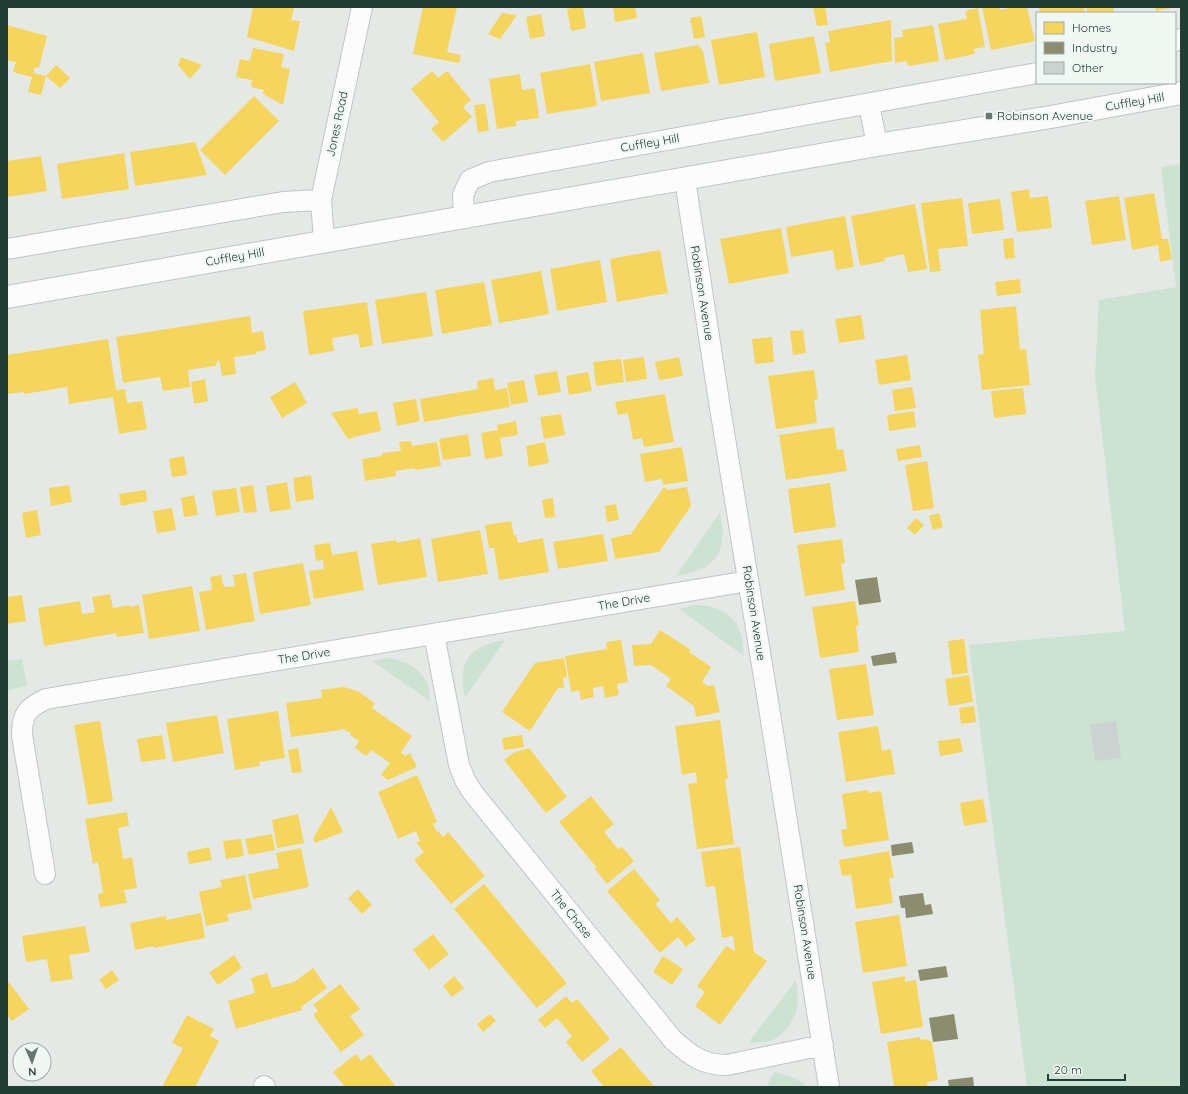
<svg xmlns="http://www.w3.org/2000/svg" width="1188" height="1094" font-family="Quicksand,sans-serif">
<rect width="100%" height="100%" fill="#e4e9e6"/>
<path fill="#cce2d2" d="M 1181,164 L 1181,1087 L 1027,1087 L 969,645 L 1125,631 L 1095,376 L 1099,300 L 1176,287 L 1161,167 Z
M 720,512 C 728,553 717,569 676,576 Z
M 695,605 C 711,605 728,610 737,625 C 742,633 743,645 744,656 L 679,609 Z
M 505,640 L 465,698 C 457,661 469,646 505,640 Z
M 391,658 C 407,662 422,669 428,685 C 429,690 429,696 430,701 L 372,661 L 381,659 Z
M 22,659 L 27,686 L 7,690 L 7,661 Z
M 796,980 C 797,989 799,999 797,1008 C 794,1021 783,1037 770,1041 C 763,1042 755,1042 748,1043 Z
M 774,1072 C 787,1075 797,1077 807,1087 L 770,1087 L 767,1085 Z"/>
<path fill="#f6d55c" d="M 253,7 L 294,8 L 291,20 L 300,21 L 294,51 L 247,37 Z
M 423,7 L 457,7 L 447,52 L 461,55 L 459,63 L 413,54 Z
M 577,7 L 583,7 L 586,28 L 571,31 L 567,9 Z
M 613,7 L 635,7 L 637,18 L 615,22 Z
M 813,7 L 825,7 L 828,25 L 817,26 Z
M 982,7 L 999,7 L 1000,10 L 1014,7 L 1027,7 L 1035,41 L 991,50 Z
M 1039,7 L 1084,7 L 1085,13 L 1040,13 Z
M 1086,7 L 1113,7 L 1114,13 L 1088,13 Z
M 1155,7 L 1171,7 L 1171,8 L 1156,11 Z
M 978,8 L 985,47 L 974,49 L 975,54 L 945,60 L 938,24 L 967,19 L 965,11 Z
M 502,13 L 517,15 L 500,39 L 488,34 Z
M 541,14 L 545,36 L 530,39 L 526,17 Z
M 701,16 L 705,37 L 694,39 L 690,18 Z
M 891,20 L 892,61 L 830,72 L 825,43 L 830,42 L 828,31 Z
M 7,25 L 47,36 L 39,68 L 35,67 L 33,73 L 46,76 L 41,95 L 28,92 L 32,77 L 13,72 L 16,62 L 7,60 Z
M 933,25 L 939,61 L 908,66 L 907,61 L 895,63 L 894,38 L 903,37 L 902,30 Z
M 757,32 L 765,77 L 719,85 L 711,40 Z
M 814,36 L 821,73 L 775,81 L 769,44 Z
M 698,45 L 703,51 L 709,83 L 661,91 L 654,53 Z
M 253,48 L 284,54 L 281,67 L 290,69 L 283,105 L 263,94 L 264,90 L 251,87 L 252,80 L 236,77 L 240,59 L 250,61 Z
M 643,53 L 650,93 L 601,101 L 594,62 Z
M 181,57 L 202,65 L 190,79 L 178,65 Z
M 590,64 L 597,106 L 547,114 L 540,73 Z
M 56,65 L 70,78 L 60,88 L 46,76 Z
M 432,71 L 438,78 L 447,71 L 471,100 L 463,107 L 472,117 L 443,142 L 431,129 L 439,122 L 411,89 Z
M 520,74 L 522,90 L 535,88 L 539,118 L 516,121 L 516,126 L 497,129 L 489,79 Z
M 254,96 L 279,121 L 225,175 L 200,150 Z
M 485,104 L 489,130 L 478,133 L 474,105 Z
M 195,142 L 207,175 L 135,186 L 130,152 Z
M 124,153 L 129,189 L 62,199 L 57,164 Z
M 41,156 L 47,191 L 7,197 L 7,161 Z
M 1029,189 L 1030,198 L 1048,196 L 1052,228 L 1017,232 L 1011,192 Z
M 1154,193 L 1162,239 L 1168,239 L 1172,259 L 1160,262 L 1158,245 L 1132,250 L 1124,198 Z
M 1119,196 L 1126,240 L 1092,245 L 1085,201 Z
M 962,198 L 968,246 L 938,249 L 941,271 L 930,272 L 921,203 Z
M 1000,199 L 1004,230 L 972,234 L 968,203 Z
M 915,204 L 927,269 L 908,272 L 904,254 L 884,258 L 885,261 L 860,266 L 851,216 Z
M 845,216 L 854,267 L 836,270 L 833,250 L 791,257 L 786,227 Z
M 781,228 L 789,273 L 729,284 L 720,239 Z
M 1013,238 L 1015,258 L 1005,259 L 1003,239 Z
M 660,250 L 668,293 L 617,302 L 610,259 Z
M 600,260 L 607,302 L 557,311 L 550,269 Z
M 541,271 L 549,314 L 499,323 L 491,280 Z
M 1020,279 L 1021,293 L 997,296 L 995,282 Z
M 484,282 L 492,325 L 442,334 L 435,290 Z
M 426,292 L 433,336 L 382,344 L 375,300 Z
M 367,302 L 373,345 L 360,348 L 358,334 L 332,338 L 334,351 L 309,355 L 303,311 Z
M 1016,306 L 1020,350 L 1026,349 L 1030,385 L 982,390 L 978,355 L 984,354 L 980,310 Z
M 861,315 L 865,339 L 839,343 L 835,319 Z
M 250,316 L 252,333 L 263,331 L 266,350 L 256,352 L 256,354 L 234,357 L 236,374 L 222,376 L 219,359 L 215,366 L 188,370 L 190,387 L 163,391 L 160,377 L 123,383 L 116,337 Z
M 803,330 L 806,353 L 793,355 L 790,331 Z
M 772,337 L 774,362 L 755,364 L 752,339 Z
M 108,339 L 116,390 L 125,389 L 127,403 L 142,401 L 147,429 L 119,434 L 113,397 L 69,404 L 67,387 L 24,394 L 24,392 L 7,394 L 7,355 Z
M 907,355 L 911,380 L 879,385 L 875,360 Z
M 644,357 L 647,379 L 626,382 L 623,360 Z
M 679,357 L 683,376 L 659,380 L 655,362 Z
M 621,359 L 624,382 L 596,386 L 593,362 Z
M 814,370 L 818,399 L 814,400 L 817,423 L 776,429 L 768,376 Z
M 557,371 L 561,392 L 538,396 L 534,375 Z
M 588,372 L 592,391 L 569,395 L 566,376 Z
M 493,378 L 495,390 L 507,388 L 510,407 L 424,422 L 420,399 L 478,389 L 477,381 Z
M 205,379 L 208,401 L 194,404 L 191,382 Z
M 524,380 L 528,402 L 511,405 L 507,383 Z
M 295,382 L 307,403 L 282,418 L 270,397 Z
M 912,387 L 916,408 L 895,411 L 892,390 Z
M 1023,388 L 1026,414 L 994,418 L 991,391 Z
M 665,394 L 674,442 L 644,447 L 642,438 L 633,440 L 628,413 L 618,415 L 615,402 Z
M 416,399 L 420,421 L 397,426 L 393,403 Z
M 357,408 L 359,414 L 377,411 L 381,431 L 362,435 L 348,439 L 331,413 Z
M 914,411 L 916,427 L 889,431 L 887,415 Z
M 561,414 L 565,435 L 544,439 L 540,417 Z
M 516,421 L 518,435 L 500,438 L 503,456 L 485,459 L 481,433 L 498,430 L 497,425 Z
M 834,427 L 837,450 L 843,449 L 847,471 L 786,480 L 779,435 Z
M 468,434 L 471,456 L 443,460 L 439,439 Z
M 411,441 L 412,446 L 437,442 L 441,466 L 415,470 L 415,468 L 395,471 L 396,476 L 365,481 L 362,459 L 382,456 L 382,453 L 401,451 L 399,442 Z
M 545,442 L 549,463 L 529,467 L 526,446 Z
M 920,445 L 922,457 L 898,461 L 896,449 Z
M 682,447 L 688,481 L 663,485 L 662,479 L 645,482 L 640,454 Z
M 184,456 L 187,475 L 172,477 L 169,459 Z
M 927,461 L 934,508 L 913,511 L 905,465 Z
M 311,475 L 314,499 L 296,502 L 293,478 Z
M 287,482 L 291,509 L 270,512 L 266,486 Z
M 830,483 L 836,527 L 794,533 L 788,489 Z
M 69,485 L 72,502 L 51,506 L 49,488 Z
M 253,485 L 257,512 L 244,513 L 240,487 Z
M 664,487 L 668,490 L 687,487 L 691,506 L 659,552 L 615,559 L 611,538 L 631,534 Z
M 236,488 L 240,512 L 216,516 L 212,491 Z
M 146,490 L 147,501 L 121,506 L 119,494 Z
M 194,495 L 198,515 L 184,517 L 181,498 Z
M 553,498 L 555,517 L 545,518 L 542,500 Z
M 616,504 L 619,520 L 607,522 L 605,506 Z
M 172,508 L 176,530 L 157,533 L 153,511 Z
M 37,510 L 41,535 L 26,538 L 22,513 Z
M 939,513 L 943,527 L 933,530 L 929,516 Z
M 916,518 L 924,525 L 915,535 L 907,528 Z
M 511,521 L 514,535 L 516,535 L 518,543 L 543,538 L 549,572 L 499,580 L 494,548 L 489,548 L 485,525 Z
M 480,530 L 488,574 L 438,582 L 431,539 Z
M 603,534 L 608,561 L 558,569 L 553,542 Z
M 420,538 L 427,577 L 378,585 L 371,544 L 396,540 L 397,543 Z
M 842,539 L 845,563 L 841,564 L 845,590 L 805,596 L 797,545 Z
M 330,543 L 332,555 L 357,551 L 364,590 L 314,599 L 309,571 L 324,569 L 323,560 L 316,561 L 314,545 Z
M 303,563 L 311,605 L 260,614 L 253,572 Z
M 246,573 L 255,621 L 206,630 L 199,592 L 212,590 L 210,577 L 221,575 L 224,587 L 235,586 L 233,575 Z
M 192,586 L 200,631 L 149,639 L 142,595 Z
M 110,594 L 113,608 L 130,605 L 130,607 L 139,605 L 144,633 L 117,637 L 116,633 L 44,646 L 38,608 L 80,601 L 82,614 L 95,612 L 92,597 Z
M 22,595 L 26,621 L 7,624 L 7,597 Z
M 855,601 L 859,626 L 856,626 L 859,652 L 820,658 L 812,607 Z
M 660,630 L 691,650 L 689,652 L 711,667 L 702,682 L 708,686 L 714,685 L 720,712 L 696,717 L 694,706 L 666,686 L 671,679 L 651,665 L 634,666 L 632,645 L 651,644 Z
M 964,639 L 968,673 L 952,675 L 948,641 Z
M 621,640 L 628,682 L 617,684 L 619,695 L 605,698 L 603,686 L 593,688 L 594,697 L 581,700 L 579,690 L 571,692 L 565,656 L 607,649 L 606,642 Z
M 564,658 L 567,677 L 563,678 L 564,688 L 558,688 L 530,731 L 502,712 L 535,663 Z
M 866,664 L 874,715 L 837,720 L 829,669 Z
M 969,675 L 973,702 L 949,706 L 945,679 Z
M 344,687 L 359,692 L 375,703 L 372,708 L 412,736 L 401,752 L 405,756 L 410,753 L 417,767 L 388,780 L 381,775 L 390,763 L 371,750 L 366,756 L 355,748 L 359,741 L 350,735 L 351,733 L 340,728 L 341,730 L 291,737 L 286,703 L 322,698 L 321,690 Z
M 974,706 L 976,722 L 961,724 L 959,708 Z
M 278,711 L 285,758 L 259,762 L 260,766 L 235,770 L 227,719 Z
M 217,715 L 224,753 L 173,762 L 166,723 Z
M 720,720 L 728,779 L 725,779 L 734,844 L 697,849 L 688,784 L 697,783 L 696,772 L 682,775 L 675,726 Z
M 100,721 L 113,801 L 88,805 L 74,725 Z
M 878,726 L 882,751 L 891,749 L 895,774 L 846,782 L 838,732 Z
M 162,735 L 166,759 L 141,762 L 137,739 Z
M 522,735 L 524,747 L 504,750 L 502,738 Z
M 960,738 L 963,752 L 940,756 L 938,741 Z
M 298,748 L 302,772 L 292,773 L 288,750 Z
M 529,748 L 567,797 L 546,813 L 504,760 L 513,753 Z
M 417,775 L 437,822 L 433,824 L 437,832 L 438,831 L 443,837 L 448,832 L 485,876 L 451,904 L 414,860 L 424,852 L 416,842 L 420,841 L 416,831 L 398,839 L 378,792 Z
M 868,790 L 869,793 L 881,791 L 889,840 L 844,847 L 841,830 L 847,829 L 842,794 Z
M 591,796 L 614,824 L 604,832 L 618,849 L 622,847 L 634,861 L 607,884 L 595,869 L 597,868 L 559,822 Z
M 983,799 L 987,822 L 964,826 L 960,803 Z
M 331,807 L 343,832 L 315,843 L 313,839 Z
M 127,812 L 129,826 L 118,828 L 123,859 L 132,857 L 137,888 L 124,890 L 127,903 L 100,907 L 98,894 L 103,893 L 98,862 L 93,864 L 85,819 Z
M 298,814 L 304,843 L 277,848 L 272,820 Z
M 272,834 L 275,850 L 249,855 L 245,839 Z
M 241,839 L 244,856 L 226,859 L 223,841 Z
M 209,847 L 212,860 L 189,864 L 187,852 Z
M 740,847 L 754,952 L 767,961 L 720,1025 L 695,1006 L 705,992 L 697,986 L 711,967 L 726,946 L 735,951 L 735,950 L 733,936 L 722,938 L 715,886 L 706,887 L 701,852 Z
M 301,848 L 309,887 L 253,899 L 248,874 L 279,868 L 276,853 Z
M 889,851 L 894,878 L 889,878 L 893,903 L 856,909 L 851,875 L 842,876 L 839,860 Z
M 634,869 L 660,900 L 655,904 L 671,923 L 677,917 L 696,939 L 686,947 L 678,937 L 660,953 L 607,891 Z
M 245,875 L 252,909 L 227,914 L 229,921 L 206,926 L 199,892 L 222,887 L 220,880 Z
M 484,884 L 567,983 L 537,1008 L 454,909 Z
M 358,889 L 372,905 L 362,914 L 348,898 Z
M 201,913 L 205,938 L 154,948 L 153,946 L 135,950 L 130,923 L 166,916 L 166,920 Z
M 899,915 L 907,966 L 863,973 L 855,922 Z
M 85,926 L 90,952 L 69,955 L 73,979 L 51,982 L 47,959 L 26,962 L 22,936 Z
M 433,934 L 449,954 L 429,970 L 413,950 Z
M 234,955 L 242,968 L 218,985 L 209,973 Z
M 663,956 L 683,969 L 672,985 L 653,972 Z
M 313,968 L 327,988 L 301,1007 L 302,1010 L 236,1029 L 228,1001 L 255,993 L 251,978 L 267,973 L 272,988 L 294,982 Z
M 112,970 L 119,980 L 106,989 L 99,980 Z
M 454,976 L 464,988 L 452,997 L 443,986 Z
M 905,976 L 905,982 L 916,980 L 923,1027 L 881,1034 L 872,982 Z
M 7,980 L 29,1009 L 12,1021 L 7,1015 Z
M 340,984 L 360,1009 L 350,1016 L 364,1035 L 341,1052 L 313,1015 L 318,1011 L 313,1005 Z
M 566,996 L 572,1003 L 577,999 L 610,1039 L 582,1062 L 566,1042 L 572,1036 L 557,1018 L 545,1028 L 538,1020 Z
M 490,1014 L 496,1021 L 483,1032 L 477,1024 Z
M 187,1015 L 214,1029 L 210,1036 L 219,1041 L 195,1087 L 162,1087 L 183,1048 L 172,1043 Z
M 920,1037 L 920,1040 L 926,1039 L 932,1042 L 938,1080 L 927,1082 L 928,1087 L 894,1087 L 887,1042 Z
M 621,1047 L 640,1070 L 655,1087 L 604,1087 L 591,1071 Z
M 356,1054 L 361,1061 L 370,1054 L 396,1087 L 345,1087 L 333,1072 Z"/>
<path fill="#8c8c6e" d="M 877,577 L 881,602 L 859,605 L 855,580 Z
M 895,652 L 897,663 L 873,666 L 871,656 Z
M 912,842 L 914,853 L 892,856 L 891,845 Z
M 923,893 L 925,905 L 931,904 L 933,914 L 906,918 L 905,908 L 901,908 L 899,896 Z
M 946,966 L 948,977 L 920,981 L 918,970 Z
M 954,1014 L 958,1039 L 933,1042 L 929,1018 Z
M 973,1077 L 974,1087 L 949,1087 L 948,1080 Z"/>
<path fill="#ccd2cf" d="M 1116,721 L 1121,758 L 1095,761 L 1090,725 Z"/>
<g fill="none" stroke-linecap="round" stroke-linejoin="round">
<g stroke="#c1c6c3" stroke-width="22">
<path id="minor" d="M 1175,41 L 1181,39
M 869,104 L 877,145
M 685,180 L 720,408 L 770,714 L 829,1087
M 464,218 L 463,195 L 470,180 L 489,172 L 1037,73
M 324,241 L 321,200 L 362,7
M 7,249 L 283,202 L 321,200
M 434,634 L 459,765 L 465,780 L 473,793 L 673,1040 C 691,1056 703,1065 727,1065 L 823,1045
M 45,874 L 22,735 C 22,714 27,708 46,699 L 748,581
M 264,1086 L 265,1087"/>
</g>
<g stroke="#bfc7c3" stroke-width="24">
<path id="secondary" d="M 7,297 L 877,145 L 1051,117 L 1181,93"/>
</g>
<use href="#minor" stroke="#fbfcfb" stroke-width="20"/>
<use href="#secondary" stroke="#fbfcfb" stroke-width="22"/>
</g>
<rect fill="#657972" stroke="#f1f8f4" stroke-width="1.5" x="985" y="112" width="8" height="8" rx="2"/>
<g text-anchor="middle" stroke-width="4" stroke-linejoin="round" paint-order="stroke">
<g font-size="12" fill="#213d34" stroke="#f1f8f4">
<text transform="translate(1135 102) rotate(-10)" y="4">Cuffley Hill</text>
<text transform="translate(337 124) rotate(-78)" y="4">Jones Road</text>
<text transform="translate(650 143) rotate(-10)" y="4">Cuffley Hill</text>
<text transform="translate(235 257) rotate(-10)" y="4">Cuffley Hill</text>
<text transform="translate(702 293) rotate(81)" y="4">Robinson Avenue</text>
<text transform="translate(624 602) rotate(-10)" y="4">The Drive</text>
<text transform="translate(754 613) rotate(81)" y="4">Robinson Avenue</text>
<text transform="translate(304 656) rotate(-9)" y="4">The Drive</text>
<text transform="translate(571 914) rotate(51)" y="4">The Chase</text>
<text transform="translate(805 932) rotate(81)" y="4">Robinson Avenue</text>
</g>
<g font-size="12" fill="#213d34" stroke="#f1f8f4" text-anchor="start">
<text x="997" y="120">Robinson Avenue</text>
</g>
</g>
<rect width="1188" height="1094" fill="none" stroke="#213d34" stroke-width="16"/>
<rect x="1036" y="12" width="140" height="72" fill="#f1f8f4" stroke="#9eada7"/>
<rect x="1044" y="22" width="20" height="12" fill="#f6d55c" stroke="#9eada7"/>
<text x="1072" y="32" font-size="12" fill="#213d34">Homes</text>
<rect x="1044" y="42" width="20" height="12" fill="#8c8c6e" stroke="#9eada7"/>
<text x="1072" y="52" font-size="12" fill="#213d34">Industry</text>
<rect x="1044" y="62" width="20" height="12" fill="#ccd2cf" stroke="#9eada7"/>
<text x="1072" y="72" font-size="12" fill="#213d34">Other</text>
<g transform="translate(32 1062) rotate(178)"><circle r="19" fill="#f1f8f4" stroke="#9eada7"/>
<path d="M0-3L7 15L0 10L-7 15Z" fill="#657972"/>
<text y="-6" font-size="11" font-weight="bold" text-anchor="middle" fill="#213d34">N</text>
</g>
<path d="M1048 1074v6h77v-6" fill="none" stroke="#213d34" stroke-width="2"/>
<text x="1054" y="1074" font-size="12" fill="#213d34" stroke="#f1f8f4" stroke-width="3" paint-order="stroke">20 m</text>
</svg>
